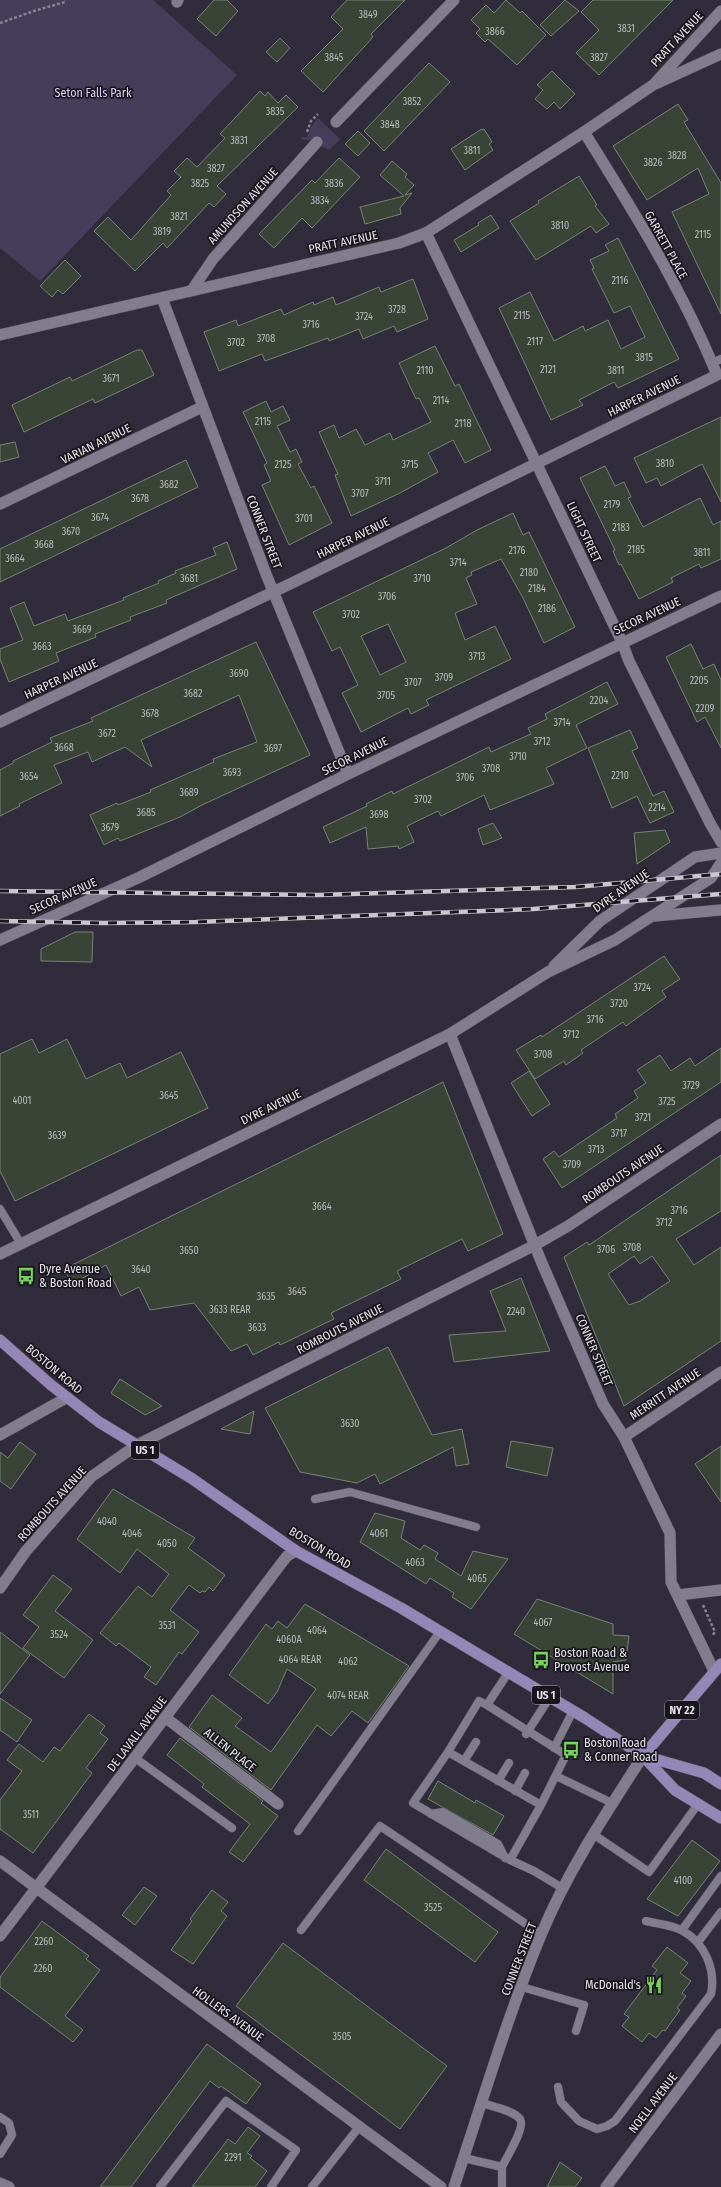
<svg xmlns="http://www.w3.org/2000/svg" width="721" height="2187" font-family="'Fira Sans Condensed',sans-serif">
<rect width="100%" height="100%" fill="#302c3b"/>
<path fill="#453d5a" d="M 0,0 L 153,0 L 237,75 L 40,281 L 0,248 Z
M 318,118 L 340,139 L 329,150 L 310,140 L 302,140 L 301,137 L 307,137 L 311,127 Z"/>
<path fill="#394437" stroke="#788475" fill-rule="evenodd" d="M 214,0 L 227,0 L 238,11 L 216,36 L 197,19 Z
M 347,0 L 405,0 L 371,34 L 373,37 L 323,92 L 301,71 L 343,29 L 331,17 Z
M 506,0 L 520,13 L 522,11 L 546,35 L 517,65 L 488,39 L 485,42 L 476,33 L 480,29 L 471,20 L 486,5 L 494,13 Z
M 565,0 L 579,11 L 551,36 L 540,25 Z
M 593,0 L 673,0 L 599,75 L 576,53 L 599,30 L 581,12 Z
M 280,38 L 290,48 L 277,62 L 266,52 Z
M 429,63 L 450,82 L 384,151 L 364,131 Z
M 552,71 L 575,94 L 560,109 L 554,102 L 547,109 L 535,99 L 543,90 L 537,85 Z
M 260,91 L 265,96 L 268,92 L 278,103 L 286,95 L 298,107 L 217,186 L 226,194 L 214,207 L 209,203 L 167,248 L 163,243 L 135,271 L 94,231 L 108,217 L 131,240 L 171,195 L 167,191 L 181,177 L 174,171 L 187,158 L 197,167 L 225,138 L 220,134 Z
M 678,104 L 688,120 L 684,122 L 721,183 L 721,314 L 672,212 L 709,194 L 698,168 L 647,200 L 613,146 Z
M 484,129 L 492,142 L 489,144 L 493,150 L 465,170 L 451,149 L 480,130 Z
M 358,131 L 370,143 L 358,156 L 345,144 Z
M 339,158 L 360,177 L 312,228 L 302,218 L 274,248 L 259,234 L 312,180 L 315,183 Z
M 392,161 L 407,174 L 405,177 L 414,185 L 405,195 L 412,193 L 400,208 L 401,214 L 365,224 L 360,207 L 404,196 L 380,175 Z
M 579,176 L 597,205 L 595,206 L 609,224 L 596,233 L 591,226 L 536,260 L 510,221 L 539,203 L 538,201 Z
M 491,215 L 499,228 L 461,252 L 454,240 L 479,225 L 478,223 Z
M 618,238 L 679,359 L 618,388 L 614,382 L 579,400 L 583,405 L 551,420 L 499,308 L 530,292 L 554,341 L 583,326 L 585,331 L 608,320 L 621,349 L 645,337 L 630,306 L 614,313 L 592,269 L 594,268 L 590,260 L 609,251 L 605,245 Z
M 65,260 L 81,276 L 63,294 L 58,290 L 52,297 L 40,286 Z
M 413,279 L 428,319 L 397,332 L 394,326 L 363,339 L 359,329 L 329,341 L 328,338 L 265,361 L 262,354 L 219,371 L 204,332 L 236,320 L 238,326 L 281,309 L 284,315 L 313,302 L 314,305 L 333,297 L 336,305 L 379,287 L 381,292 Z
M 435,346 L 455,386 L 459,384 L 491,450 L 465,463 L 453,440 L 428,453 L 438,472 L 400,493 L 351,516 L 335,475 L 338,474 L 319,432 L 334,425 L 339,438 L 356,429 L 365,445 L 390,433 L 393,440 L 431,422 L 419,398 L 416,399 L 399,363 Z
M 137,350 L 142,350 L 154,375 L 95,403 L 93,399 L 24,432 L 12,405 L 70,377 L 72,381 Z
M 266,401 L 271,412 L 283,406 L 290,420 L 277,426 L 290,452 L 296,449 L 302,462 L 298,464 L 311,488 L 314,486 L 332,523 L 289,545 L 262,485 L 271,481 L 264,465 L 267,463 L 243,412 Z
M 721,417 L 721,502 L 702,464 L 661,486 L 657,478 L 646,483 L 634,458 Z
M 15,442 L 19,457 L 0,462 L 0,445 Z
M 186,460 L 198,487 L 0,582 L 0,549 Z
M 605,466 L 615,486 L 624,482 L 631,497 L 628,498 L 643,527 L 700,498 L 713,525 L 721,521 L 721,559 L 701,568 L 699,564 L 671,578 L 673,582 L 639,599 L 621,564 L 619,565 L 613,551 L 615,550 L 580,478 Z
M 513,513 L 523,535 L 529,532 L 575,627 L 544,643 L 523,598 L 501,559 L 471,572 L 472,575 L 466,578 L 477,604 L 455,613 L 465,640 L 495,626 L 511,659 L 426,700 L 429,705 L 411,714 L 408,708 L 361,732 L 342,693 L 358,685 L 340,647 L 332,651 L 313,612 L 446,548 L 477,530 ZM 388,624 L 406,662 L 380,675 L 361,636 Z
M 227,542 L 237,569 L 166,600 L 167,603 L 130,617 L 131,620 L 95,634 L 96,637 L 56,653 L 59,661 L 9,682 L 0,659 L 0,649 L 23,640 L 10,608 L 24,602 L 34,626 L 65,614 L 68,621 L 124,600 L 123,598 L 159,583 L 158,581 L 176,573 L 175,571 L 216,555 L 213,548 Z
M 256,642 L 310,755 L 202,805 L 180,817 L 120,841 L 118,838 L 104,845 L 90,815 L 117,803 L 118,805 L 151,792 L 150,790 L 214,762 L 213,759 L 257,742 L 239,695 L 141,740 L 152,767 L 125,747 L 92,762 L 88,752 L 54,765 L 62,783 L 19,804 L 20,806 L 0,816 L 0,770 L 13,763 L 13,761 L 52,742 L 50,738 L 93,721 L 91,718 Z
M 691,644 L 703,669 L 714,664 L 721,680 L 721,748 L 705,717 L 697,722 L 666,657 Z
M 607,682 L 618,704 L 576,725 L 587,748 L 546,768 L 554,784 L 490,810 L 484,795 L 441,816 L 438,811 L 407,826 L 414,842 L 399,849 L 398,846 L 368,849 L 366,827 L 330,843 L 323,827 L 367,806 L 366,804 L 392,791 L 393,794 L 489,747 L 491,752 L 531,734 L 528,728 L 547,719 L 545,714 Z
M 630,730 L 638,748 L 632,751 L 653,796 L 664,791 L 674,812 L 650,823 L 637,796 L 612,808 L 588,748 Z
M 493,823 L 502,838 L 483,845 L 478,829 Z
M 665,830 L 670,842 L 637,864 L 634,833 Z
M 75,932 L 93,932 L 92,962 L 41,961 L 41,949 Z
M 664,956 L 680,979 L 662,991 L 666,997 L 626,1026 L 623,1022 L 581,1050 L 583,1053 L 566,1065 L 564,1061 L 535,1079 L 516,1050 L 541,1035 L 542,1037 Z
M 32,1039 L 39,1053 L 67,1039 L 86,1079 L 120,1063 L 127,1078 L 181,1052 L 208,1108 L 15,1201 L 0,1171 L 0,1054 Z
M 721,1048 L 721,1082 L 562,1188 L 543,1159 L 554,1151 L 559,1157 L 617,1118 L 615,1114 L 638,1098 L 634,1091 L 646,1083 L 637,1070 L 660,1055 L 671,1071 L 690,1058 L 695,1066 Z
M 529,1071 L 550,1104 L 532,1116 L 511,1083 Z
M 443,1082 L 503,1234 L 468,1251 L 462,1239 L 397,1271 L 401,1279 L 331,1313 L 334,1319 L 280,1345 L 279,1342 L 253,1355 L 247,1344 L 231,1351 L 194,1303 L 150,1310 L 139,1287 L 121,1296 L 106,1265 L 72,1284 L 64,1269 Z
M 721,1155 L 721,1211 L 676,1239 L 694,1265 L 721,1247 L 721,1341 L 624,1406 L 564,1257 L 587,1242 L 589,1245 ZM 634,1256 L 640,1264 L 652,1256 L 670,1281 L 640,1301 L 629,1305 L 608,1274 Z
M 521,1278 L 550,1351 L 454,1362 L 449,1335 L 506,1331 L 490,1291 Z
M 388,1347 L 432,1435 L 462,1429 L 469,1464 L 456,1466 L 453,1447 L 380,1484 L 375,1474 L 357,1483 L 300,1472 L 265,1408 Z
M 120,1379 L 162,1406 L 145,1415 L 117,1397 L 111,1393 Z
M 254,1411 L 250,1434 L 221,1429 Z
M 511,1441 L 553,1448 L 547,1476 L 506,1467 Z
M 20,1442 L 36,1454 L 11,1489 L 0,1481 L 0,1452 L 8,1458 Z
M 721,1446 L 721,1502 L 695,1464 Z
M 113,1489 L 195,1538 L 188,1548 L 225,1575 L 213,1591 L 209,1587 L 205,1592 L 202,1591 L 200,1593 L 189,1585 L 170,1610 L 199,1632 L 182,1654 L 179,1652 L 156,1685 L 144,1677 L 151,1667 L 119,1643 L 116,1646 L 100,1633 L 138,1586 L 152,1597 L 169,1574 L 137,1549 L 120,1573 L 77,1539 Z
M 375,1513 L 405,1521 L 401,1538 L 420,1550 L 424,1545 L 438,1553 L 435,1559 L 461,1576 L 473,1551 L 508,1559 L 471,1609 L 452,1597 L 454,1593 L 430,1578 L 426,1584 L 360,1542 Z
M 53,1575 L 72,1589 L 55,1611 L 93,1640 L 64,1678 L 23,1648 L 39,1627 L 23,1615 Z
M 537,1599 L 613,1624 L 613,1635 L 629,1636 L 626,1660 L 613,1662 L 613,1694 L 514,1634 Z
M 305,1604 L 409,1666 L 368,1723 L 352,1711 L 331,1736 L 317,1725 L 271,1790 L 189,1727 L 212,1695 L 242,1718 L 235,1726 L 271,1752 L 316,1689 L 287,1669 L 277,1692 L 268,1704 L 229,1675 L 266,1624 L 272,1629 L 278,1621 L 287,1628 Z
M 0,1632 L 30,1655 L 0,1694 Z
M 0,1698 L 32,1720 L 17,1742 L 0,1730 Z
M 89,1714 L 105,1726 L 100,1733 L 108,1739 L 86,1768 L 92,1773 L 33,1853 L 0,1829 L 0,1800 L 22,1771 L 7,1760 L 19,1744 L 43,1762 L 54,1747 L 60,1751 Z
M 180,1738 L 263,1801 L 261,1803 L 278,1816 L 243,1862 L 229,1852 L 250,1824 L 202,1787 L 204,1784 L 167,1755 Z
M 438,1781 L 475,1803 L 476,1800 L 504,1816 L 493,1835 L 428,1799 Z
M 692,1840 L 720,1861 L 678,1916 L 647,1899 Z
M 386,1849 L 498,1932 L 475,1962 L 364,1880 Z
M 144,1887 L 157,1896 L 135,1925 L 122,1915 Z
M 212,1890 L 228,1902 L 221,1911 L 227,1916 L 193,1964 L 171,1950 L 192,1921 L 190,1919 Z
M 42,1921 L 89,1956 L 86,1959 L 100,1970 L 65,2016 L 83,2030 L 73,2042 L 0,1987 L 0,1977 Z
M 283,1943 L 447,2066 L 400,2129 L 236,2006 Z
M 667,1947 L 688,1963 L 680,1973 L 691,1981 L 682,1993 L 686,1996 L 677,2008 L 680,2010 L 665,2031 L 663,2030 L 656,2038 L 649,2033 L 642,2042 L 622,2026 L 629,2017 L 624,2014 L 657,1970 L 652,1966 Z
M 207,2044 L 261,2084 L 246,2104 L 221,2086 L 219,2088 L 210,2081 L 131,2187 L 100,2187 Z
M 248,2127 L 260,2136 L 247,2153 L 252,2156 L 250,2158 L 267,2171 L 255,2187 L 192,2187 L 228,2139 L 235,2144 Z
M 560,2162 L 582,2178 L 575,2187 L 547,2187 Z"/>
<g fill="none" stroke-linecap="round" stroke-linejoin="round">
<g stroke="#4d4b56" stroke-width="9">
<path id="service" d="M 712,363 L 721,359
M 0,1209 L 21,1244
M 315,1499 L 350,1492 L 476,1527
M 508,1673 L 487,1705 L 479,1701 L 448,1752 L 413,1803 L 510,1860 L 534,1871 L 564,1889
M 487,1705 L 566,1755 L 541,1805 L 510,1860
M 526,1734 L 550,1697
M 554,1748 L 573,1711
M 448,1752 L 541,1805
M 135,1758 L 232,1828
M 464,1761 L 476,1742
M 556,1776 L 612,1803
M 498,1781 L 509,1763
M 515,1791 L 525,1773
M 431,1814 L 443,1812 L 498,1844 L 505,1858
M 298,1831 L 439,1633
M 593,1834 L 649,1872 L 698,1804
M 301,1930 L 380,1826 L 541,1934
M 682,1930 L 721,1876
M 698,1942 L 721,1912
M 522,1987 L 584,2005 L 576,2031
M 558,2087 L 561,2102 L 579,2121 L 597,2129 L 607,2126 L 615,2121 L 711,1994 C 716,1970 705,1943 683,1931 C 673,1925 658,1924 646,1921
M 482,2103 C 493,2107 513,2110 520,2119 C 526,2127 506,2158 502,2167
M 0,2117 L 9,2123 L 12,2135 L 0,2154
M 464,2158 L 502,2167 L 502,2187
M 160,2187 L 226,2101 L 296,2150 L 271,2187
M 312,2187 L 359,2127"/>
</g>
<g stroke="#4d4b56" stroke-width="12">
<path id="minor" d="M 177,2 L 178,0
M 336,122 L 454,0
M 426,233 L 622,642
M 192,290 L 213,259 L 317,142
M 162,298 L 266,574 L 348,774
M 0,504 L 202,407
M 0,722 L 292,583 L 717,375 C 682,289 633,210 584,132
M 450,1034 L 541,1261 L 603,1404 L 624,1437 L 670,1533 L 671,1582 L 714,1671
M 0,1435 L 66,1398
M 624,1437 L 721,1372
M 0,1588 L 26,1551 L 91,1477 L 137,1445 L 535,1245 L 568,1226 L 721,1124
M 678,1595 L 721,1590
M 166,1718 L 278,1804
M 0,1861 L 441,2187
M 0,1936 L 287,1556 L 296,1551
M 606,2187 L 721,2034"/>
</g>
<g stroke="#4d4b56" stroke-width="12">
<path id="tertiary" d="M 655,83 L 721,11
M 0,335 L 399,243 L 426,233 L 584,132 L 653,85 L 721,54
M 622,642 L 629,661 L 710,823 L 721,842
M 655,916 L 721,910
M 0,940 L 140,877 L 348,774 L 721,596
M 554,966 L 600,921 L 695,857 L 721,853
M 0,1254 L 450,1034 L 548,972 L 615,940 L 711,878 L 721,863"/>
</g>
<g stroke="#4d4b56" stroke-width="12">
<path id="secondary" d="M 0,2183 L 9,2187
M 454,2187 C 482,2103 507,2017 541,1935 C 567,1872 606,1813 643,1756"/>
</g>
<g stroke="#4d4b56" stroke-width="12">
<path id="primary" d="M 0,1340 L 51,1385 L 99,1422 L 191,1478 L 296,1551 L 401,1608 L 585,1718 L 643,1756 L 675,1790 L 721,1818
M 643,1756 L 721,1664
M 644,1756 L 704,1773 L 721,1784"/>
</g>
<path stroke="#86838f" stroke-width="2.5" stroke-dasharray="3 2" stroke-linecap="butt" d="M 0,23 L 34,11 L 65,2 L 65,0
M 307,132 L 311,121 L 318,114
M 703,1605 L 715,1632 L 712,1636"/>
<use href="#service" stroke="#817d8e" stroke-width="8"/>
<use href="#minor" stroke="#817d8e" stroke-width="11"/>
<use href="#tertiary" stroke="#817d8e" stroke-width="11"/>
<use href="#secondary" stroke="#817d8e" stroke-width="11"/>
<use href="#primary" stroke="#9487b7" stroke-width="11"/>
<g stroke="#c8c6d0" stroke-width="4.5">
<path id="rail" d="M 0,891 L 319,895 L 575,887 L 721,874
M 0,921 L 104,923 L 196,922 L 533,909 L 721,894"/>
</g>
<use href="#rail" stroke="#18161c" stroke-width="3" stroke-dasharray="9" stroke-linecap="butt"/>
</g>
<defs>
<g id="bus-bare" transform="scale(1.38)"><path d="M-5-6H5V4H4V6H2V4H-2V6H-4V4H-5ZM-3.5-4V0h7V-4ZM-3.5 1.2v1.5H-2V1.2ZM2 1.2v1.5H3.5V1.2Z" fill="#75d25a" stroke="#18161c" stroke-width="2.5" paint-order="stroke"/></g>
<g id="restaurant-bare" transform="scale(1.38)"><path d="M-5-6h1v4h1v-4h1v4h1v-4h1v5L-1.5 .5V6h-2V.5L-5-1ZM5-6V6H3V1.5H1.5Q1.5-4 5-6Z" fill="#75d25a" stroke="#18161c" stroke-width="2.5" paint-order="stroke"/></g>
</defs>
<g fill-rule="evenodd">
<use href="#bus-bare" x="26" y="1276"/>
<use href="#bus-bare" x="541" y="1660"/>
<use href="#bus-bare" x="571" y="1750"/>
<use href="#restaurant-bare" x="654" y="1985"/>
</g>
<g text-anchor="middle" stroke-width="3.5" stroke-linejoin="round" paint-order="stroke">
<g font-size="10" fill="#babbbf">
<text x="368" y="18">3849</text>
<text x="626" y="32">3831</text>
<text x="495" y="35">3866</text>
<text x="334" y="61">3845</text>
<text x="599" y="61">3827</text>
<text x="412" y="105">3852</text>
<text x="275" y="115">3835</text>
<text x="390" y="128">3848</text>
<text x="239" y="144">3831</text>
<text x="472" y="154">3811</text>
<text x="677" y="159">3828</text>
<text x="653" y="166">3826</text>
<text x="216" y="172">3827</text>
<text x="200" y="187">3825</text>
<text x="334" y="187">3836</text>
<text x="320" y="204">3834</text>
<text x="179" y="220">3821</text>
<text x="560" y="229">3810</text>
<text x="162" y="235">3819</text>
<text x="703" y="238">2115</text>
<text x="620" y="284">2116</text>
<text x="397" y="313">3728</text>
<text x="522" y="319">2115</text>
<text x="364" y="320">3724</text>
<text x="311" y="328">3716</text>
<text x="266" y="342">3708</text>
<text x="535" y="345">2117</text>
<text x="236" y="346">3702</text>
<text x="644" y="361">3815</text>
<text x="548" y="373">2121</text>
<text x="425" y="374">2110</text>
<text x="616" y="374">3811</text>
<text x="111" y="382">3671</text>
<text x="441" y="404">2114</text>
<text x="263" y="425">2115</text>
<text x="463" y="427">2118</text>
<text x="665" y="467">3810</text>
<text x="283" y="468">2125</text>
<text x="410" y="468">3715</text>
<text x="383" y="485">3711</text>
<text x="169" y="488">3682</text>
<text x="360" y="497">3707</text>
<text x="140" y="502">3678</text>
<text x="612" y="508">2179</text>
<text x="100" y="521">3674</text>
<text x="304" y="522">3701</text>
<text x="621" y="531">2183</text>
<text x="71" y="535">3670</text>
<text x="44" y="548">3668</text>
<text x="636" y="553">2185</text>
<text x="517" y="554">2176</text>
<text x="702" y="556">3811</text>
<text x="15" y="562">3664</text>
<text x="458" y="566">3714</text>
<text x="529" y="576">2180</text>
<text x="189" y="582">3681</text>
<text x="422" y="582">3710</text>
<text x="537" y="592">2184</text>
<text x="387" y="600">3706</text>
<text x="547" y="612">2186</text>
<text x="351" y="618">3702</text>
<text x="82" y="633">3669</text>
<text x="42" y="650">3663</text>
<text x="477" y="660">3713</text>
<text x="239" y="677">3690</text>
<text x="444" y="681">3709</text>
<text x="699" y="684">2205</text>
<text x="413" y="686">3707</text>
<text x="193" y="697">3682</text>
<text x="386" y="699">3705</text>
<text x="599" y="704">2204</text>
<text x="705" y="712">2209</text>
<text x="150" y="717">3678</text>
<text x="562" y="726">3714</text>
<text x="107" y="737">3672</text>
<text x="542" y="745">3712</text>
<text x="64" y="751">3668</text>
<text x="273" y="752">3697</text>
<text x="518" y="760">3710</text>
<text x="491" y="772">3708</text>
<text x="232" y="776">3693</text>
<text x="620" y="779">2210</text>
<text x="29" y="780">3654</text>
<text x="465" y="781">3706</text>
<text x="189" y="796">3689</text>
<text x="423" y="803">3702</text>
<text x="657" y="811">2214</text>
<text x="146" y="816">3685</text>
<text x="379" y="818">3698</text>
<text x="110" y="831">3679</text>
<text x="642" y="991">3724</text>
<text x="619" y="1007">3720</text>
<text x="595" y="1023">3716</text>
<text x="571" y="1038">3712</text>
<text x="543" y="1058">3708</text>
<text x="691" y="1089">3729</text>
<text x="169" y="1099">3645</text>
<text x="22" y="1104">4001</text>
<text x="667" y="1105">3725</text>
<text x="643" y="1121">3721</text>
<text x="619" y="1137">3717</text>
<text x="57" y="1139">3639</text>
<text x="596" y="1153">3713</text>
<text x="572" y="1168">3709</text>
<text x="322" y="1210">3664</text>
<text x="679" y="1214">3716</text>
<text x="664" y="1226">3712</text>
<text x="632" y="1251">3708</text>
<text x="606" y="1253">3706</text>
<text x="189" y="1254">3650</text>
<text x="141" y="1273">3640</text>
<text x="297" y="1295">3645</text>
<text x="266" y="1300">3635</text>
<text x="230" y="1313">3633 REAR</text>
<text x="516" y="1315">2240</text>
<text x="257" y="1331">3633</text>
<text x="350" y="1427">3630</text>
<text x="107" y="1525">4040</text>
<text x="132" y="1537">4046</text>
<text x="379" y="1537">4061</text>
<text x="167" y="1547">4050</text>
<text x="415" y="1566">4063</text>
<text x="477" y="1582">4065</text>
<text x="543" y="1626">4067</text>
<text x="167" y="1629">3531</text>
<text x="317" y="1634">4064</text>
<text x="59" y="1638">3524</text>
<text x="289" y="1643">4060A</text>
<text x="300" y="1663">4064 REAR</text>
<text x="348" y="1665">4062</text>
<text x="348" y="1699">4074 REAR</text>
<text x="31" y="1818">3511</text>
<text x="683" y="1884">4100</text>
<text x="433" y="1911">3525</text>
<text x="44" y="1945">2260</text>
<text x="43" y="1972">2260</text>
<text x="342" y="2040">3505</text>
<text x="233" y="2161">2291</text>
</g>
<g fill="#18161c" stroke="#a8a6ae" stroke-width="1">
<rect x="131" y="1441" width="28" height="18" rx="3"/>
<rect x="532" y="1686" width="28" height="18" rx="3"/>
<rect x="665" y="1701" width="34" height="18" rx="3"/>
</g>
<g font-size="11" font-weight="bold" fill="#e5e3ec">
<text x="145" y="1454">US 1</text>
<text x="546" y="1699">US 1</text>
<text x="682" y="1714">NY 22</text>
</g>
<g font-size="12" fill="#e5e3ec" stroke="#18161c">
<text transform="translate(677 39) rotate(-47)" y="4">PRATT AVENUE</text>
<text transform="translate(243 206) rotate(-48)" y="4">AMUNDSON AVENUE</text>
<text transform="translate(343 242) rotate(-12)" y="4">PRATT AVENUE</text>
<text transform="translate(666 245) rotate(61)" y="4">GARRETT PLACE</text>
<text transform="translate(644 396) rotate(-26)" y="4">HARPER AVENUE</text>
<text transform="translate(96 444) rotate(-26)" y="4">VARIAN AVENUE</text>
<text transform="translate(264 532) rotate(69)" y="4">CONNER STREET</text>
<text transform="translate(584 532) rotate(65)" y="4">LIGHT STREET</text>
<text transform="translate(353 538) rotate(-26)" y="4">HARPER AVENUE</text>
<text transform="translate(647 616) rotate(-25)" y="4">SECOR AVENUE</text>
<text transform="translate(61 679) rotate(-25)" y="4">HARPER AVENUE</text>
<text transform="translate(355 756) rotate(-26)" y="4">SECOR AVENUE</text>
<text transform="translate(621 891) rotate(-35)" y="4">DYRE AVENUE</text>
<text transform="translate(63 896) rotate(-24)" y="4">SECOR AVENUE</text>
<text transform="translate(271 1107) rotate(-26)" y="4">DYRE AVENUE</text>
<text transform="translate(623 1174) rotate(-34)" y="4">ROMBOUTS AVENUE</text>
<text transform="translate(340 1329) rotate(-27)" y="4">ROMBOUTS AVENUE</text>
<text transform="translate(594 1350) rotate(67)" y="4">CONNER STREET</text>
<text transform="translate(54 1369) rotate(40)" y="4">BOSTON ROAD</text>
<text transform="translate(665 1394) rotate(-34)" y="4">MERRITT AVENUE</text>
<text transform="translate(52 1504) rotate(-48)" y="4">ROMBOUTS AVENUE</text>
<text transform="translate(320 1548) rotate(31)" y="4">BOSTON ROAD</text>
<text transform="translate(137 1734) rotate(-53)" y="4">DE LAVALL AVENUE</text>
<text transform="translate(230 1750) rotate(38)" y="4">ALLEN PLACE</text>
<text transform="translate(519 1959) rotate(-69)" y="4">CONNER STREET</text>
<text transform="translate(228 2014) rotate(36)" y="4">HOLLERS AVENUE</text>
<text transform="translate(653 2103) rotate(-53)" y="4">NOELL AVENUE</text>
</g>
<g font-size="12" fill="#d9cdfc" stroke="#18161c">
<text x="93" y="97">Seton Falls Park</text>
</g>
<g font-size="12" fill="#e5e3ec" stroke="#18161c" text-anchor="start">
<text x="39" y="1273">Dyre Avenue<tspan x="39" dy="14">&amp; Boston Road</tspan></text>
<text x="554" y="1657">Boston Road &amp;<tspan x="554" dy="14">Provost Avenue</tspan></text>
<text x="584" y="1747">Boston Road<tspan x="584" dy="14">&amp; Conner Road</tspan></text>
<text x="641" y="1989" text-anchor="end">McDonald's</text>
</g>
</g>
</svg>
